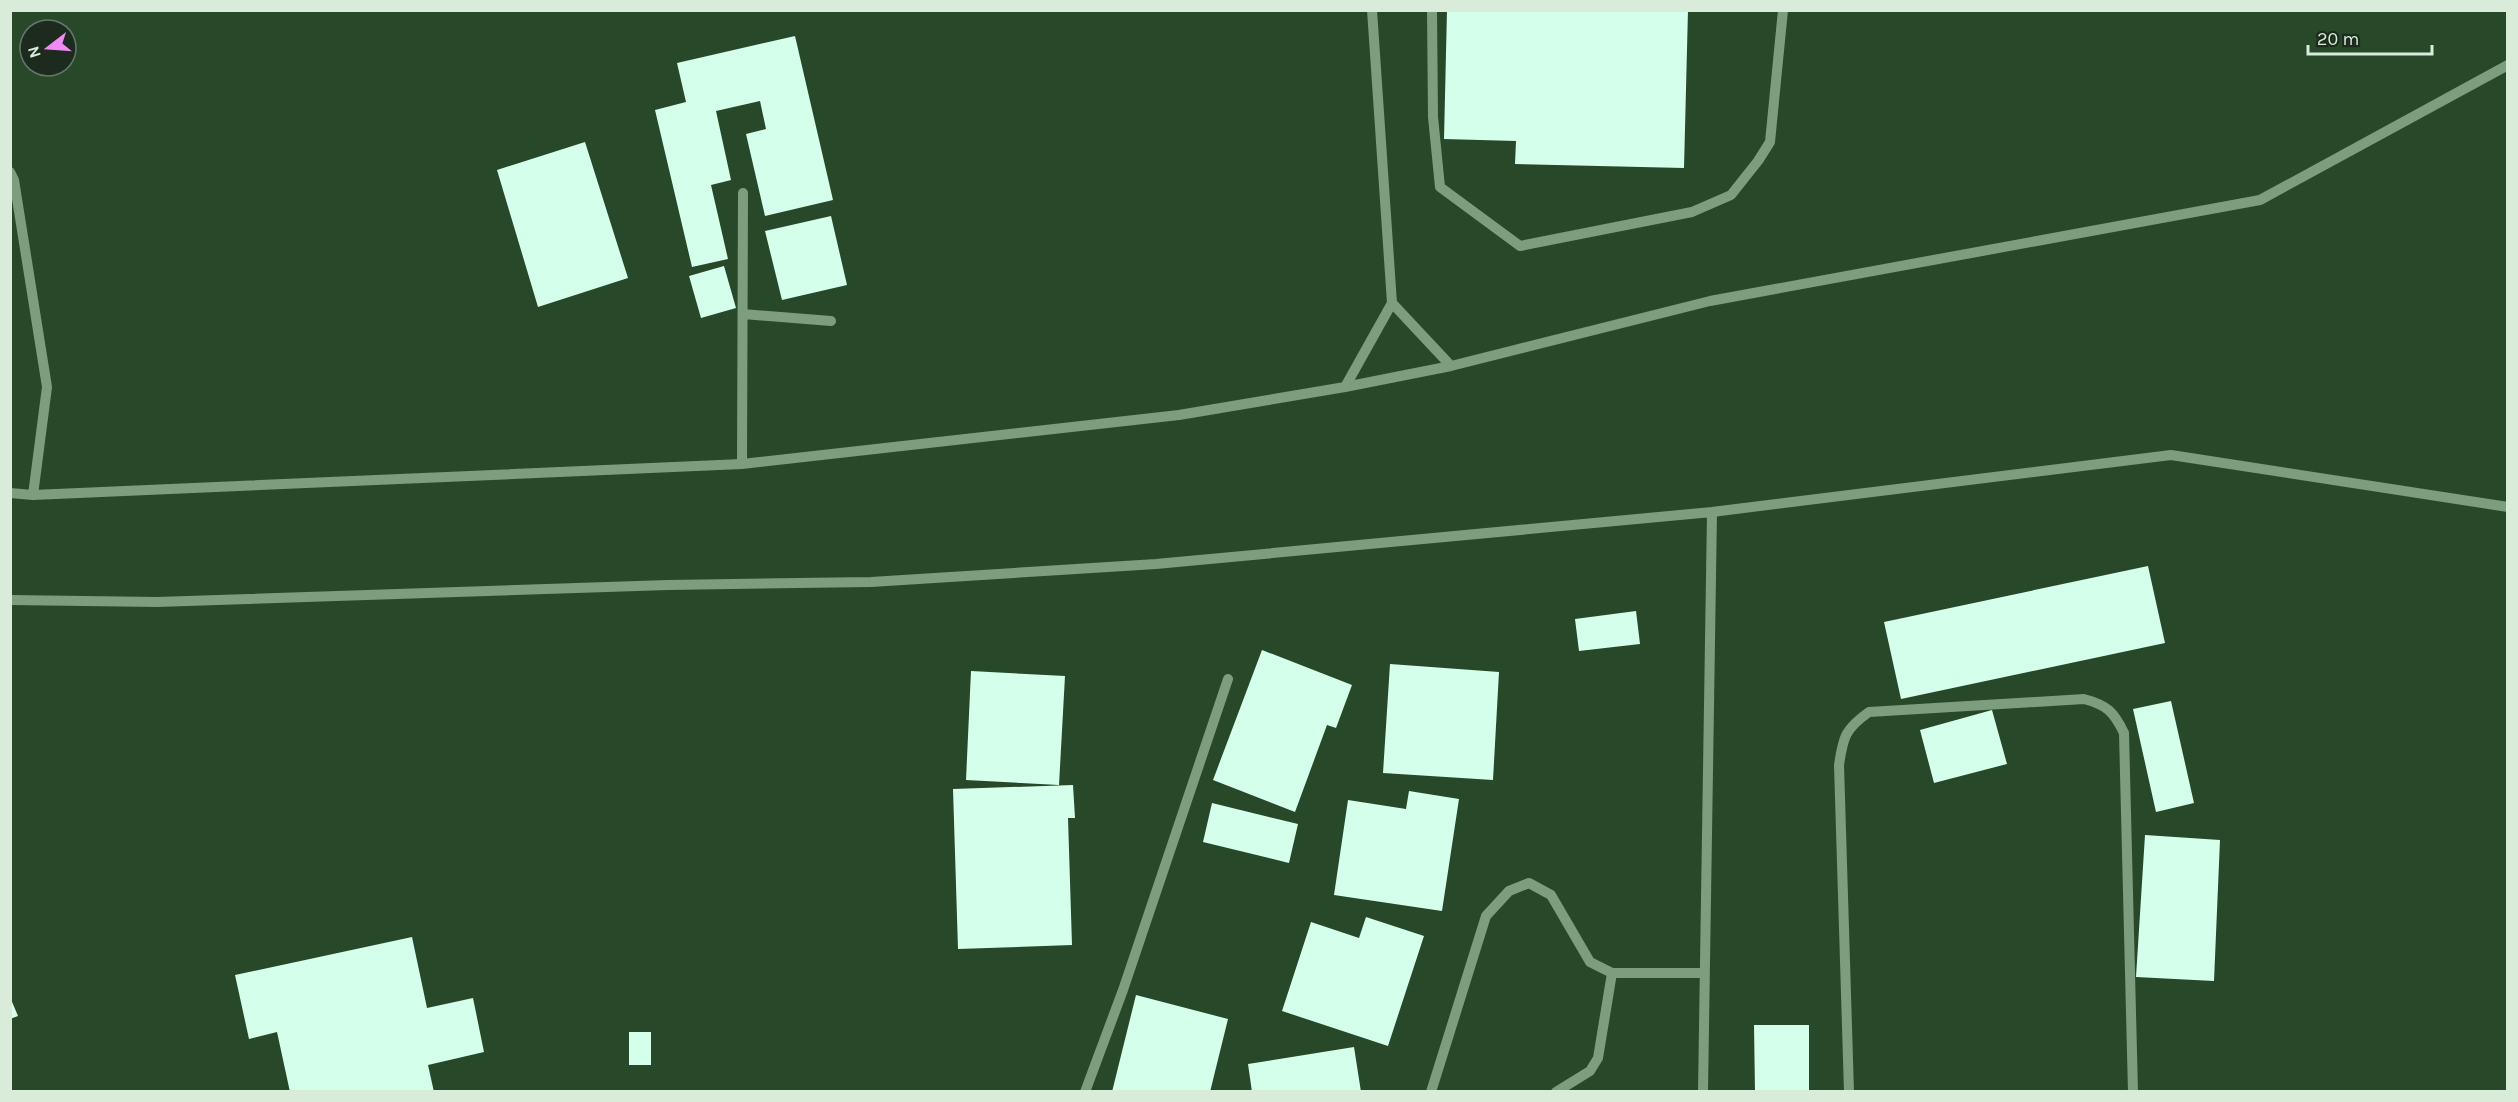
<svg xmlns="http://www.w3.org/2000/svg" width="2518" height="1102" font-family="Karla,sans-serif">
<rect width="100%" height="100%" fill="#27492a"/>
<path fill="#d4ffeb" d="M 1447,10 L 1688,10 L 1684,168 L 1515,164 L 1516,141 L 1444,139 Z
M 795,36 L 833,200 L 765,216 L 746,134 L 766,129 L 760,101 L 716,111 L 731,180 L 711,185 L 728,259 L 692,267 L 655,110 L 686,102 L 677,63 Z
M 585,142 L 628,278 L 538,307 L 497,170 Z
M 831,216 L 847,285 L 782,300 L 765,231 Z
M 724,266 L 736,308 L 701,318 L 689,276 Z
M 2148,566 L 2165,643 L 1901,699 L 1884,622 Z
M 1636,611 L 1640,644 L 1579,651 L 1575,619 Z
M 1262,650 L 1352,685 L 1336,728 L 1327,725 L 1295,812 L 1213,780 Z
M 1390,664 L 1499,672 L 1493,780 L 1383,773 Z
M 971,671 L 1065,676 L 1059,785 L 966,780 Z
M 2171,701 L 2194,803 L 2156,812 L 2133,709 Z
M 1992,710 L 2007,764 L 1934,783 L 1920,730 Z
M 1073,785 L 1075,818 L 1068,818 L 1072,945 L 958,949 L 953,789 Z
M 1409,791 L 1459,799 L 1442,911 L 1334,895 L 1348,800 L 1406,809 Z
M 1212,803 L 1298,824 L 1289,863 L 1203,842 Z
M 2145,835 L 2220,840 L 2214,981 L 2136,977 Z
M 1366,917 L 1424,936 L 1388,1046 L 1282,1011 L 1311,922 L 1359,938 Z
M 412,937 L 427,1008 L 473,998 L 484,1052 L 428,1065 L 434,1092 L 290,1092 L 277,1032 L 249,1039 L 235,975 Z
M 1136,995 L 1228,1019 L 1210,1092 L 1112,1092 Z
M 10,997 L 18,1016 L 10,1019 Z
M 1754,1025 L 1809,1025 L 1809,1092 L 1755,1092 Z
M 629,1032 L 651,1032 L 651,1065 L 629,1065 Z
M 1354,1047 L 1361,1092 L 1252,1092 L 1248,1064 Z"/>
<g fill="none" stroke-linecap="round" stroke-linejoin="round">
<path stroke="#7c9d7e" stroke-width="10" d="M 1432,10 L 1433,117 L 1440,187 L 1520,246 L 1692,212 L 1731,195 L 1758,161 L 1770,142 L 1783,10
M 10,172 L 14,180 L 47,387 L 33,495
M 1392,303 L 1451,366
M 743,314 L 831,321
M 1345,387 L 1392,303 L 1372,10
M 742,464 L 743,193
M 10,493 L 33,495 L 742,464 L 1179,415 L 1345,387 L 1451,366 L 1710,301 L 2260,200 L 2508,65
M 10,600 L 157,602 L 668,585 L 871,582 L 1156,564 L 1712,512 L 2171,455 L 2508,507
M 1085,1092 L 1123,990 L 1228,679
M 1431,1092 L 1486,916 L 1509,891 L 1529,883 L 1551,895 L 1590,962 L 1612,973 L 1704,973
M 1556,1092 L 1590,1071 L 1598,1058 L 1612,973
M 1703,1092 L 1712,512
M 1849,1092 L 1839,765 C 1843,737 1845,729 1869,712 L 2084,699 C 2107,705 2114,712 2124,733 L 2133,1092"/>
</g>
<rect width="2518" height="1102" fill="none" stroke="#d8ecd9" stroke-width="24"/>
<g transform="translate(48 48) rotate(253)"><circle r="28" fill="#1c2b1d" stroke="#677868" stroke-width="1.5"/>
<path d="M0-4.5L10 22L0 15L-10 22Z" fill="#f18af4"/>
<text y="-9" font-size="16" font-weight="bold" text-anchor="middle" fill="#d8ecd9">N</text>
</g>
<path d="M2308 45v9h124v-9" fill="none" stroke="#d8ecd9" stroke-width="3"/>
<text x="2317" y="45" font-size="18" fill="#d8ecd9" stroke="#1c2b1d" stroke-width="4.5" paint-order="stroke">20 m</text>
</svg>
